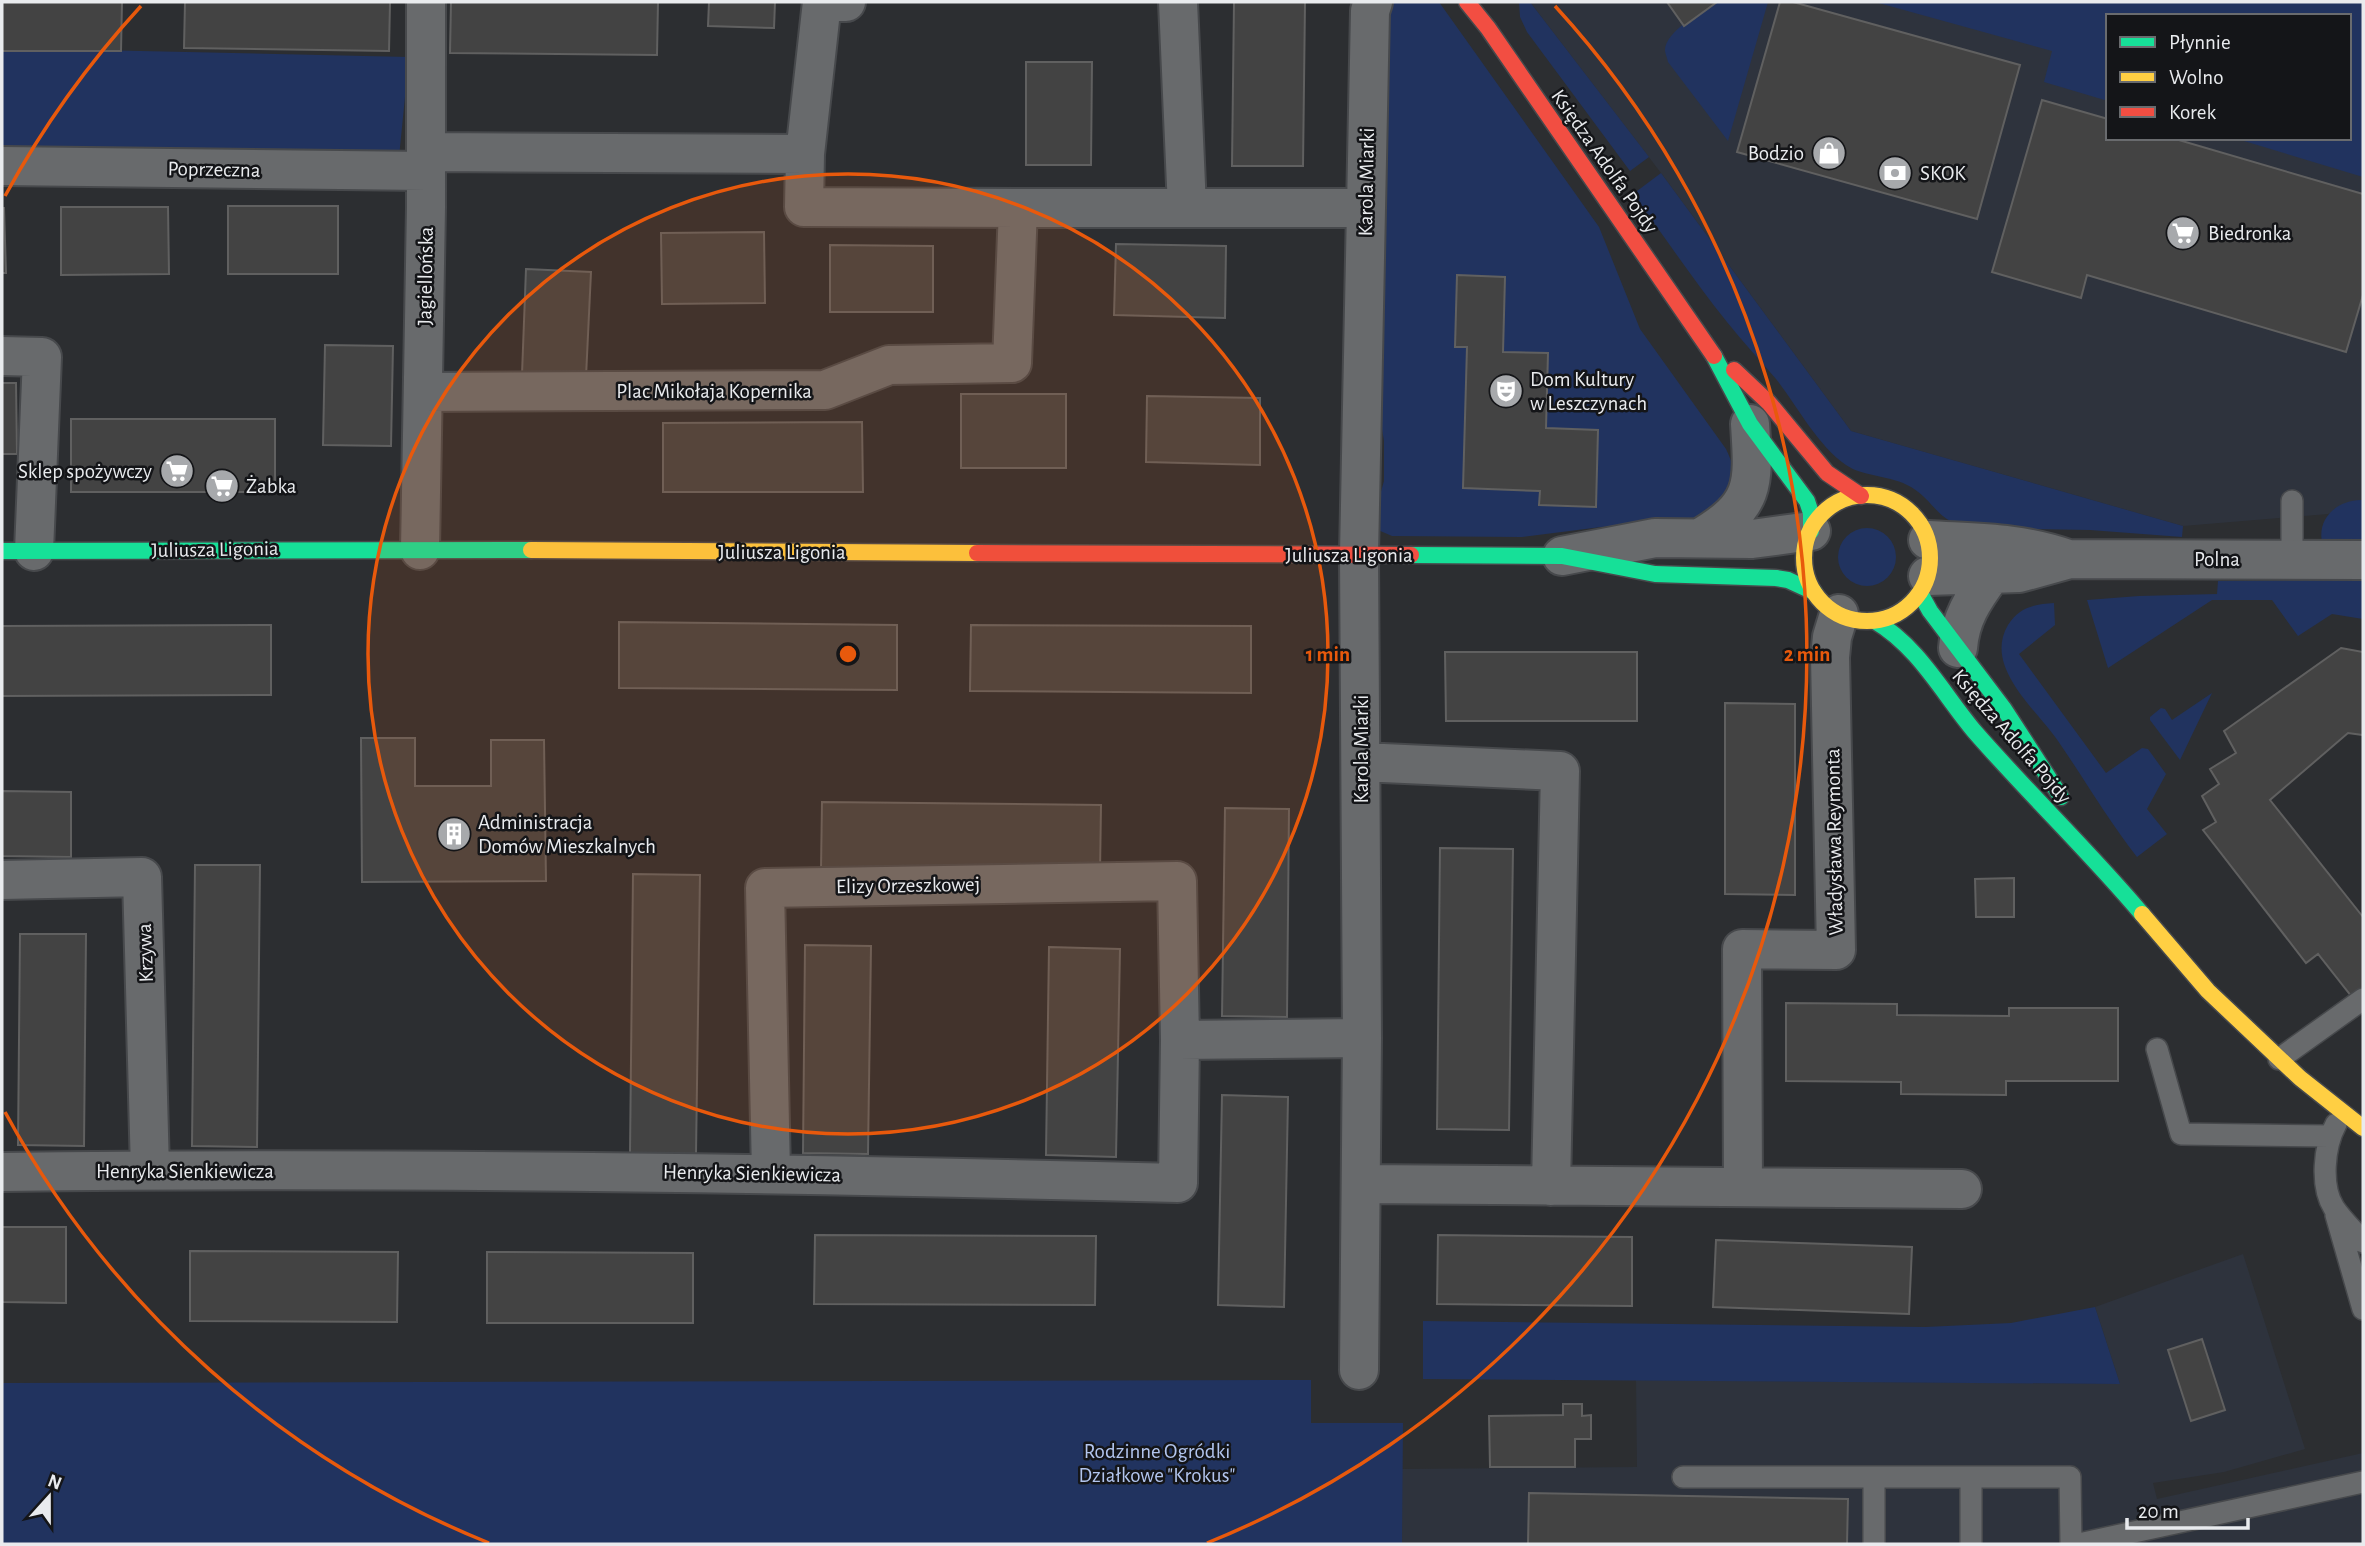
<svg xmlns="http://www.w3.org/2000/svg" width="2365" height="1546" font-family="'Alegreya Sans',sans-serif">
<rect width="100%" height="100%" fill="#2c2e31"/>
<path fill="#2e333d" d="M 1530,2 L 1889,2 L 2053,48 L 2108,99 L 2108,138 L 2240,138 L 2363,175 L 2363,500 L 2328,514 L 2183,526 L 1851,431 L 1661,173 Z
M 2243,1254 L 2305,1449 L 2224,1472 L 2153,1483 L 2157,1499 L 2363,1453 L 2363,1544 L 1402,1544 L 1402,1469 L 1637,1467 L 1636,1380 L 2120,1384 L 2095,1307 Z"/>
<path fill="#21335f" d="M 1391,2 L 1439,2 L 1599,227 L 1640,329 L 1726,449 C 1745,490 1732,492 1706,522 L 1601,527 L 1522,537 L 1392,536 L 1378,530 L 1378,502 L 1384,481 L 1384,441 L 1379,411 L 1385,31 Z
M 1519,2 L 1530,2 L 1649,157 L 1630,171 L 1527,32 L 1520,17 Z
M 1716,2 L 1768,2 L 1728,141 L 1668,62 C 1668,61 1665,52 1665,51 C 1664,32 1702,12 1716,2 Z
M 1875,2 L 2363,2 L 2363,177 L 2234,138 L 2349,138 L 2349,16 L 2108,16 L 2108,101 L 2044,82 L 2052,51 Z
M 2,48 L 409,57 L 399,157 L 2,153 Z
M 1661,173 L 1851,431 L 2183,526 L 2182,537 L 2090,530 L 1971,528 C 1934,520 1938,504 1911,487 C 1891,475 1863,477 1846,465 C 1818,446 1797,406 1776,379 C 1760,360 1743,342 1727,322 C 1694,281 1664,236 1633,194 Z
M 2363,500 L 2363,543 L 2322,542 C 2317,517 2339,499 2363,500 Z
M1838 557a29 29 0 1 1 58 0a29 29 0 1 1-58 0Z
M 2363,580 L 2363,619 L 2332,614 L 2298,636 L 2272,600 L 2212,600 L 2108,668 L 2087,600 L 2139,596 L 2217,594 L 2218,581 Z
M 2054,603 L 2055,625 L 2019,654 L 2106,773 L 2142,748 L 2148,749 L 2166,774 L 2147,809 L 2167,834 L 2137,857 C 2108,820 2085,780 2058,741 C 2037,710 1983,667 2008,625 C 2019,607 2035,604 2054,603 Z
M 2212,693 L 2180,760 L 2150,720 L 2150,717 L 2161,708 L 2165,709 L 2172,720 Z
M 2095,1307 L 2120,1384 L 1423,1379 L 1423,1321 L 1925,1327 L 2011,1323 Z
M 1311,1380 L 1311,1423 L 1403,1423 L 1402,1544 L 2,1544 L 2,1383 Z"/>
<path fill="#434343" stroke="#606060" stroke-width="2" d="M 2,2 L 122,2 L 121,51 L 2,51 Z
M 185,2 L 390,2 L 389,51 L 184,48 Z
M 451,2 L 658,2 L 657,55 L 450,53 Z
M 709,2 L 775,2 L 774,28 L 708,26 Z
M 1234,2 L 1305,2 L 1303,166 L 1232,166 Z
M 1667,2 L 1717,2 L 1684,26 Z
M 1780,2 L 1793,2 L 2020,65 L 1977,219 L 1737,152 Z
M 1026,62 L 1092,62 L 1091,165 L 1026,165 Z
M 2042,100 L 2108,119 L 2108,138 L 2172,138 L 2363,194 L 2363,295 L 2346,352 L 2087,275 L 2081,298 L 1992,272 Z
M 228,206 L 338,206 L 338,274 L 228,274 Z
M 61,207 L 168,207 L 169,274 L 61,275 Z
M 2,208 L 4,208 L 6,273 L 2,273 Z
M 764,232 L 765,303 L 662,304 L 661,233 Z
M 1116,244 L 1226,246 L 1225,318 L 1114,315 Z
M 830,245 L 933,246 L 933,312 L 830,312 Z
M 526,269 L 591,272 L 586,377 L 522,374 Z
M 1457,275 L 1505,277 L 1503,352 L 1548,353 L 1546,428 L 1598,430 L 1596,507 L 1539,505 L 1540,491 L 1463,488 L 1467,347 L 1455,347 Z
M 325,345 L 393,346 L 391,446 L 323,445 Z
M 2,383 L 16,383 L 17,454 L 2,454 Z
M 961,394 L 1066,394 L 1066,468 L 961,468 Z
M 1147,396 L 1260,398 L 1260,465 L 1146,462 Z
M 71,419 L 275,419 L 275,492 L 71,492 Z
M 862,422 L 863,492 L 663,492 L 663,423 Z
M 619,622 L 897,625 L 897,690 L 619,688 Z
M 271,625 L 271,695 L 2,696 L 2,626 Z
M 971,625 L 1251,626 L 1251,693 L 970,691 Z
M 2341,648 L 2363,652 L 2363,735 L 2348,733 L 2270,800 L 2363,917 L 2363,1011 L 2318,954 L 2306,963 L 2203,830 L 2216,822 L 2202,796 L 2219,784 L 2210,769 L 2236,753 L 2224,731 Z
M 1445,652 L 1637,652 L 1637,721 L 1446,721 Z
M 1725,703 L 1795,704 L 1795,895 L 1725,894 Z
M 361,738 L 415,738 L 415,786 L 491,786 L 491,740 L 544,740 L 546,881 L 362,882 Z
M 2,791 L 71,792 L 71,857 L 2,856 Z
M 822,802 L 1101,805 L 1100,872 L 821,869 Z
M 1225,808 L 1289,809 L 1287,1017 L 1222,1016 Z
M 1440,848 L 1513,849 L 1509,1130 L 1437,1129 Z
M 195,865 L 260,865 L 257,1147 L 192,1146 Z
M 633,874 L 700,875 L 696,1154 L 630,1153 Z
M 2014,878 L 2014,917 L 1976,917 L 1975,879 Z
M 20,934 L 86,934 L 84,1146 L 18,1145 Z
M 805,945 L 871,946 L 868,1154 L 803,1153 Z
M 1049,947 L 1120,949 L 1116,1157 L 1046,1155 Z
M 1786,1003 L 1897,1004 L 1897,1015 L 2009,1016 L 2009,1008 L 2118,1008 L 2118,1081 L 2006,1081 L 2006,1095 L 1901,1094 L 1901,1082 L 1786,1081 Z
M 1222,1095 L 1288,1097 L 1284,1307 L 1218,1305 Z
M 2,1227 L 66,1227 L 66,1303 L 2,1302 Z
M 815,1235 L 1096,1236 L 1095,1305 L 814,1304 Z
M 1438,1235 L 1632,1237 L 1632,1306 L 1437,1304 Z
M 1716,1240 L 1912,1247 L 1909,1314 L 1713,1307 Z
M 190,1251 L 398,1252 L 397,1322 L 190,1321 Z
M 487,1252 L 693,1253 L 693,1323 L 487,1323 Z
M 2202,1339 L 2225,1410 L 2191,1421 L 2168,1350 Z
M 1563,1404 L 1582,1404 L 1582,1416 L 1591,1415 L 1591,1439 L 1575,1439 L 1575,1467 L 1490,1467 L 1489,1416 L 1563,1415 Z
M 1529,1493 L 1848,1499 L 1847,1544 L 1528,1544 Z"/>
<g fill="none" stroke-linecap="round" stroke-linejoin="round">
<g stroke="#47494c" stroke-width="24">
<path id="lane" d="M 2292,501 L 2292,560
M 2157,1049 L 2181,1134 L 2329,1136
M 2279,1059 L 2363,999
M 2336,1124 C 2324,1146 2320,1186 2334,1208 C 2342,1220 2354,1231 2363,1242
M 2336,1215 L 2363,1309
M 1683,1477 L 1874,1477
M 1971,1477 L 1971,1544
M 1874,1544 L 1874,1477 L 2070,1477 L 2071,1544
M 2079,1544 L 2363,1482"/>
</g>
<g stroke="#47494c" stroke-width="42">
<path id="street" d="M 846,2 L 822,2 L 805,154 L 804,207 L 1018,208
M 1178,2 L 1187,208
M 426,152 L 805,154
M 2,166 L 426,171
M 2,356 L 42,357 L 34,551
M 423,392 L 825,390 L 889,365 L 1012,363 L 1018,208 L 1366,208
M 1700,538 C 1756,505 1754,485 1750,424
M 1928,540 C 1978,543 2020,542 2068,559
M 420,550 L 426,207 L 426,2
M 1562,556 L 1655,538 L 1752,539 L 1811,531
M 1928,576 L 2019,573 L 2070,559 L 2363,560
M 1958,648 C 1960,619 1973,599 1991,575
M 1361,762 L 1560,771 L 1551,1186
M 2,880 L 142,877 L 150,1170
M 2,1172 C 394,1167 786,1173 1178,1183 L 1180,1040 L 1362,1038
M 771,1173 L 765,888 L 1177,881 L 1180,1040
M 1361,1184 L 1962,1189
M 1743,1187 L 1742,949 L 1836,950 L 1830,657 L 1832,637 L 1839,614
M 1359,1370 L 1362,1038 L 1359,555 L 1370,11 L 1373,2"/>
</g>
<g stroke="#47494c" stroke-width="19">
<path id="fast" d="M 1714,356 L 1750,424 L 1807,501 L 1811,513 L 1811,531
M 2,551 L 531,550
M 1411,555 L 1562,556 L 1655,574 L 1776,578 L 1788,580 L 1814,592
M 1920,593 L 1930,611 L 2004,709 L 2061,797
M 1875,621 C 1919,647 1943,694 1975,732 C 2029,794 2089,851 2142,914"/>
</g>
<g stroke="#47494c" stroke-width="19">
<path id="slow" d="M1804 558a63 63 0 1 1 126 0a63 63 0 1 1-126 0Z
M 531,550 L 977,553
M 2142,914 L 2208,991 L 2300,1078 L 2363,1128"/>
</g>
<g stroke="#47494c" stroke-width="19">
<path id="jam" d="M 1467,2 L 1488,28 L 1714,356
M 1734,370 L 1769,403 L 1827,473 L 1861,496
M 977,553 L 1411,555"/>
</g>
<use href="#lane" stroke="#686a6c" stroke-width="21"/>
<use href="#street" stroke="#686a6c" stroke-width="38"/>
<use href="#fast" stroke="#16e098" stroke-width="16"/>
<use href="#slow" stroke="#ffcf43" stroke-width="16"/>
<use href="#jam" stroke="#f24e42" stroke-width="16"/>
</g>
<circle cx="848" cy="654" r="480" fill="#e8590c" fill-opacity=".12"/>
<g fill="none" stroke="#e8590c" stroke-width="3.5">
<circle cx="848" cy="654" r="480"/>
<path d="M489 1543A959 959 0 0 1 5 1112M5 196A959 959 0 0 1 141 6M1555 6A959 959 0 0 1 1207 1543"/>
</g>
<defs>
<g id="shop-disc" transform="scale(1.75)"><circle r="9.5" fill="#a7a9ac" stroke="#141518"/><path d="M-5-2.5h2.3a2.7 3.5 0 0 1 5.4 0H5L5.5 6h-11ZM-1.5-2.5h3a1.5 2.3 0 0 0-3 0Z" fill="#fff"/></g>
<g id="bank-disc" transform="scale(1.75)"><circle r="9.5" fill="#a7a9ac" stroke="#141518"/><path d="M-6-4H6V4H-6ZM0-2.3a2.3 2.3 0 1 0 0 4.6a2.3 2.3 0 1 0 0-4.6Z" fill="#fff"/></g>
<g id="supermarket-disc" transform="scale(1.75)"><circle r="9.5" fill="#a7a9ac" stroke="#141518"/><path d="M-6-5.5h2.5l.6 2H6L4.5 2H-2.5L-4.4-4H-6ZM-1.5 3.2a1.3 1.3 0 1 0 .1 0ZM3 3.2a1.3 1.3 0 1 0 .1 0Z" fill="#fff"/></g>
<g id="theatre-disc" transform="scale(1.75)"><circle r="9.5" fill="#a7a9ac" stroke="#141518"/><path d="M-5-5.5Q0-4 5-5.5V0Q5 5 0 6Q-5 5-5 0ZM-3.3-2.5H-1v1.5H-3.3ZM1-2.5H3.3v1.5H1ZM-2.8 1Q0 5.5 2.8 1Z" fill="#fff"/></g>
<g id="building-disc" transform="scale(1.75)"><circle r="9.5" fill="#a7a9ac" stroke="#141518"/><path d="M-4-6H4V6H1V3H-1V6H-4ZM-2.5-4.3h1.7v1.8h-1.7ZM.8-4.3h1.7v1.8H.8ZM-2.5-1h1.7V.8h-1.7ZM.8-1h1.7V.8H.8Z" fill="#fff"/></g>
</defs>
<g fill-rule="evenodd">
<use href="#shop-disc" x="1829" y="153"/>
<use href="#bank-disc" x="1895" y="173"/>
<use href="#supermarket-disc" x="2183" y="233"/>
<use href="#theatre-disc" x="1506" y="391"/>
<use href="#supermarket-disc" x="177" y="471"/>
<use href="#supermarket-disc" x="222" y="486"/>
<use href="#building-disc" x="454" y="834"/>
</g>
<g text-anchor="middle" stroke-width="5" stroke-linejoin="round" paint-order="stroke">
<g font-size="21" fill="#e9ebee" stroke="#141518" text-anchor="start">
<text x="1804" y="160" text-anchor="end">Bodzio</text>
<text x="1920" y="180">SKOK</text>
<text x="2208" y="240">Biedronka</text>
<text x="1530" y="386">Dom Kultury<tspan x="1530" dy="24">w Leszczynach</tspan></text>
<text x="152" y="478" text-anchor="end">Sklep spożywczy</text>
<text x="246" y="493">Żabka</text>
<text x="478" y="829">Administracja<tspan x="478" dy="24">Domów Mieszkalnych</tspan></text>
</g>
<g font-size="21" fill="#e9ebee" stroke="#141518">
<text transform="translate(1605 161) rotate(55)" y="7">Księdza Adolfa Pojdy</text>
<text transform="translate(214 169) rotate(1)" y="7">Poprzeczna</text>
<text transform="translate(1366 182) rotate(-89)" y="7">Karola Miarki</text>
<text transform="translate(425 276) rotate(-89)" y="7">Jagiellońska</text>
<text x="714" y="398">Plac Mikołaja Kopernika</text>
<text transform="translate(215 549) rotate(-1)" y="7">Juliusza Ligonia</text>
<text x="782" y="559">Juliusza Ligonia</text>
<text x="1349" y="562">Juliusza Ligonia</text>
<text x="2217" y="566">Polna</text>
<text transform="translate(2012 736) rotate(49)" y="7">Księdza Adolfa Pojdy</text>
<text transform="translate(1361 749) rotate(-90)" y="7">Karola Miarki</text>
<text transform="translate(1834 842) rotate(-91)" y="7">Władysława Reymonta</text>
<text transform="translate(908 885) rotate(-1)" y="7">Elizy Orzeszkowej</text>
<text transform="translate(145 953) rotate(-92)" y="7">Krzywa</text>
<text x="185" y="1178">Henryka Sienkiewicza</text>
<text transform="translate(752 1173) rotate(1)" y="7">Henryka Sienkiewicza</text>
</g>
<g font-size="21" fill="#b2c5ee" stroke="#141518">
<text x="1157" y="1458">Rodzinne Ogródki<tspan x="1157" dy="24">Działkowe "Krokus"</tspan></text>
</g>
</g>
<circle cx="848" cy="654" r="10" fill="#e8590c" stroke="#141518" stroke-width="3.5"/>
<g font-size="21" text-anchor="middle" font-weight="bold" fill="#e8590c" stroke="#141518" stroke-width="5" stroke-linejoin="round" paint-order="stroke">
<text x="1328" y="661">1 min</text>
<text x="1807" y="661">2 min</text>
</g>
<rect width="2365" height="1546" fill="none" stroke="#e9ebee" stroke-width="7"/>
<rect x="2106" y="14" width="245" height="126" fill="#141518" stroke="#696b6e" stroke-width="2"/>
<rect x="2120" y="37" width="35" height="10" fill="#16e098" stroke="#696b6e" stroke-width="2"/>
<text x="2169" y="49" font-size="21" fill="#e9ebee">Płynnie</text>
<rect x="2120" y="72" width="35" height="10" fill="#ffcf43" stroke="#696b6e" stroke-width="2"/>
<text x="2169" y="84" font-size="21" fill="#e9ebee">Wolno</text>
<rect x="2120" y="107" width="35" height="10" fill="#f24e42" stroke="#696b6e" stroke-width="2"/>
<text x="2169" y="119" font-size="21" fill="#e9ebee">Korek</text>
<g transform="translate(49 1497) rotate(21)" stroke="#141518" stroke-width="5" paint-order="stroke">
<path d="M0-5L12 26L0 18L-12 26Z" fill="#e9ebee"/>
<text y="-10" font-size="19" font-weight="bold" text-anchor="middle" fill="#e9ebee">N</text>
</g>
<path d="M2127 1518v10h121v-10" fill="none" stroke="#e9ebee" stroke-width="3.5"/>
<text x="2138" y="1518" font-size="21" fill="#e9ebee" stroke="#141518" stroke-width="5" paint-order="stroke">20 m</text>
</svg>
